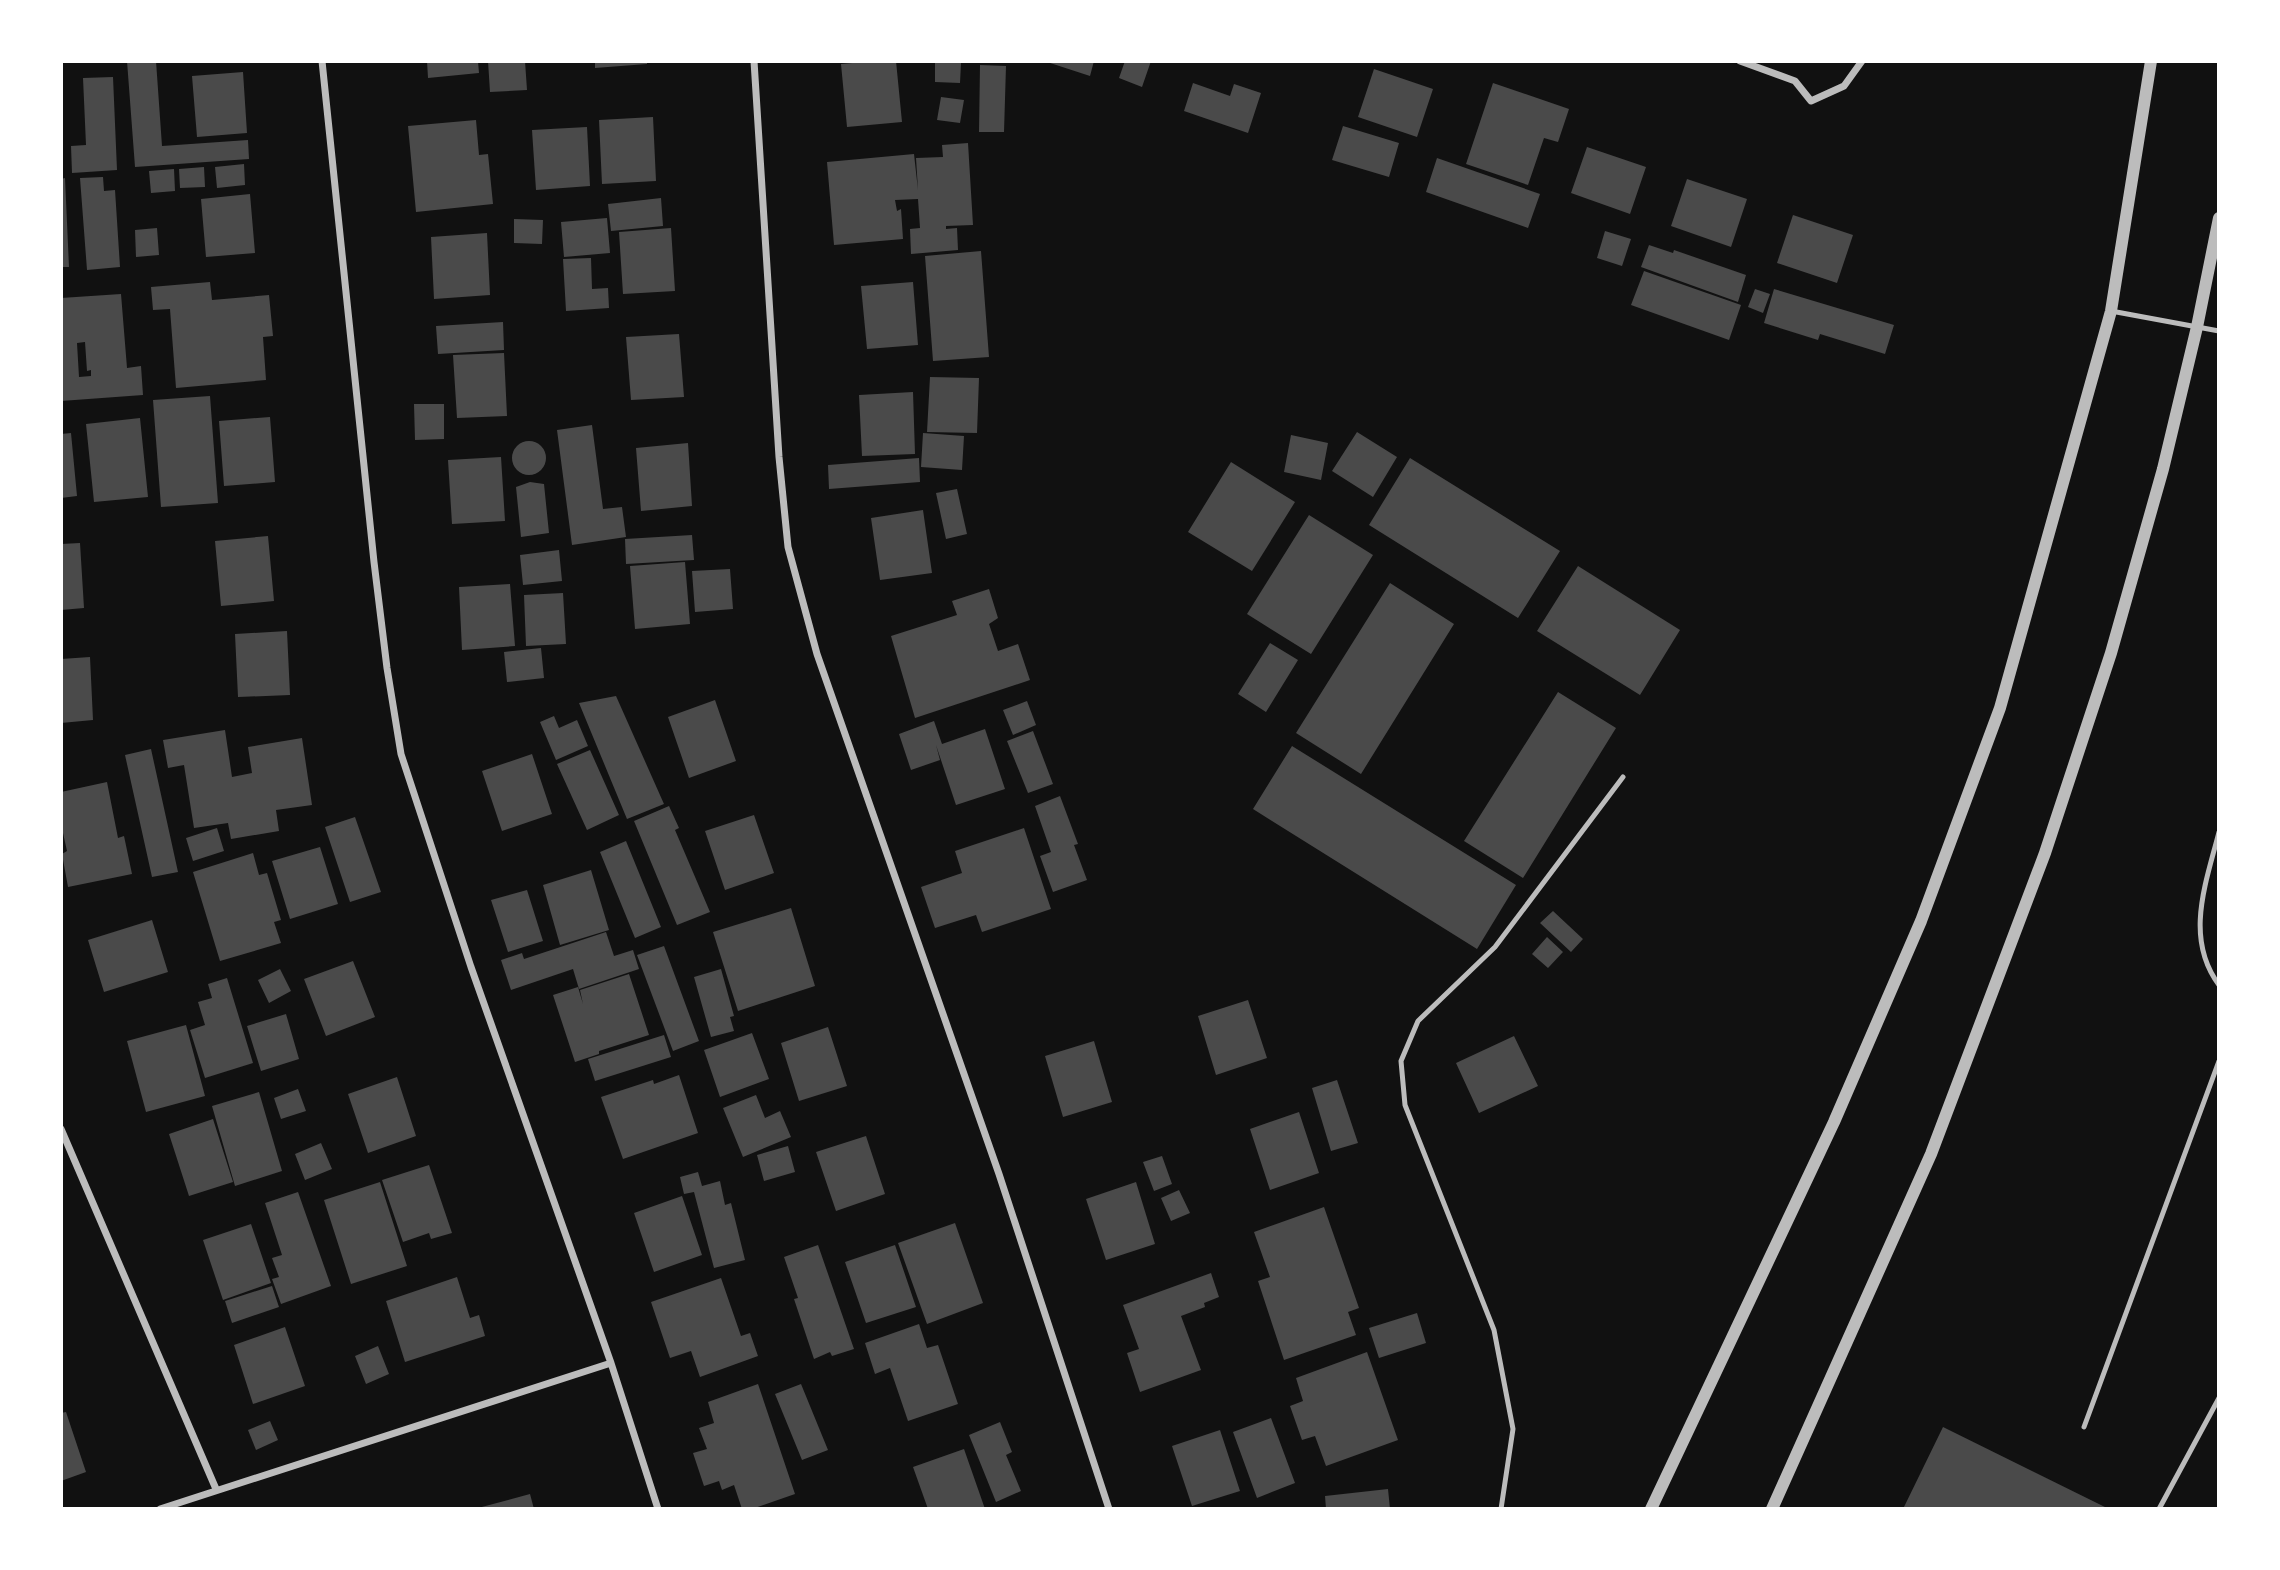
<svg xmlns="http://www.w3.org/2000/svg" width="2280" height="1570" font-family="'Public Sans',sans-serif">
<rect width="100%" height="100%" fill="#111"/>
<path fill="#4a4a4a" fill-rule="evenodd" d="M 127,61 L 156,61 L 162,146 L 248,140 L 249,159 L 135,167 Z
M 427,61 L 478,61 L 479,73 L 428,78 Z
M 488,61 L 525,61 L 527,90 L 490,92 Z
M 595,61 L 647,61 L 647,64 L 595,68 Z
M 875,61 L 896,61 L 902,122 L 847,127 L 841,64 Z
M 1044,61 L 1094,61 L 1090,76 Z
M 1125,61 L 1151,61 L 1142,87 L 1119,78 Z
M 935,62 L 961,63 L 960,83 L 935,82 Z
M 980,65 L 1006,66 L 1004,132 L 979,132 Z
M 1374,69 L 1433,89 L 1417,137 L 1358,117 Z
M 243,72 L 247,133 L 197,137 L 192,76 Z
M 113,77 L 117,170 L 72,173 L 71,146 L 86,145 L 83,78 Z
M 1193,83 L 1230,96 L 1234,84 L 1261,93 L 1248,133 L 1184,111 Z
M 1493,83 L 1569,109 L 1558,142 L 1544,138 L 1528,185 L 1466,164 Z
M 941,97 L 964,100 L 960,123 L 937,120 Z
M 653,117 L 656,181 L 602,184 L 599,120 Z
M 476,120 L 479,155 L 488,154 L 493,204 L 416,212 L 408,126 Z
M 1343,126 L 1399,143 L 1389,177 L 1332,160 Z
M 587,127 L 590,186 L 536,190 L 532,130 Z
M 968,143 L 973,225 L 946,226 L 946,229 L 957,228 L 958,250 L 911,254 L 910,229 L 920,228 L 918,199 L 895,200 L 897,211 L 901,209 L 903,239 L 834,245 L 827,162 L 914,154 L 918,190 L 916,158 L 943,157 L 942,145 Z
M 1587,147 L 1646,167 L 1630,214 L 1571,193 Z
M 1437,158 L 1540,194 L 1528,228 L 1426,192 Z
M 244,164 L 245,185 L 217,188 L 215,167 Z
M 204,167 L 205,187 L 180,188 L 179,169 Z
M 174,169 L 175,191 L 151,193 L 149,171 Z
M 103,177 L 104,191 L 115,190 L 120,267 L 87,270 L 80,178 Z
M 65,178 L 69,267 L 61,267 L 61,179 Z
M 1687,179 L 1747,199 L 1731,247 L 1671,226 Z
M 250,194 L 255,253 L 206,257 L 201,199 Z
M 661,198 L 663,226 L 611,231 L 608,204 Z
M 1793,215 L 1853,235 L 1837,283 L 1777,263 Z
M 607,218 L 610,253 L 564,257 L 561,222 Z
M 514,219 L 543,220 L 542,244 L 514,243 Z
M 157,228 L 159,255 L 136,257 L 135,230 Z
M 671,228 L 675,291 L 623,294 L 619,232 Z
M 1605,231 L 1631,239 L 1622,266 L 1597,258 Z
M 487,233 L 490,295 L 434,299 L 431,237 Z
M 1649,245 L 1673,253 L 1674,250 L 1746,275 L 1738,302 L 1641,267 Z
M 981,251 L 989,357 L 933,361 L 925,256 Z
M 591,258 L 592,289 L 608,288 L 609,308 L 566,311 L 563,259 Z
M 1644,271 L 1741,305 L 1729,340 L 1631,305 Z
M 210,282 L 212,300 L 269,295 L 273,336 L 263,337 L 266,380 L 176,388 L 170,309 L 153,310 L 151,287 Z
M 913,282 L 918,345 L 867,349 L 861,286 Z
M 1755,289 L 1770,294 L 1763,313 L 1748,307 Z
M 1774,289 L 1894,325 L 1885,354 L 1820,334 L 1818,340 L 1764,323 Z
M 121,294 L 127,368 L 141,366 L 143,395 L 61,401 L 61,298 ZM 85,342 L 87,371 L 91,370 L 91,376 L 79,377 L 77,343 Z
M 503,322 L 504,350 L 438,354 L 436,326 Z
M 679,334 L 684,397 L 631,400 L 626,337 Z
M 504,353 L 507,416 L 457,418 L 453,355 Z
M 930,377 L 979,378 L 977,433 L 927,432 Z
M 913,392 L 915,454 L 862,456 L 859,395 Z
M 210,396 L 218,503 L 161,507 L 153,400 Z
M 414,404 L 444,404 L 444,439 L 415,440 Z
M 270,417 L 275,482 L 224,486 L 219,421 Z
M 140,418 L 148,497 L 94,502 L 86,424 Z
M 592,425 L 603,509 L 622,507 L 626,537 L 572,545 L 557,430 Z
M 1357,432 L 1397,457 L 1373,497 L 1332,471 Z
M 71,433 L 77,496 L 61,498 L 61,434 Z
M 923,433 L 964,436 L 962,470 L 921,467 Z
M 1291,435 L 1328,443 L 1321,480 L 1284,472 Z
M512 458a17 17 0 1 1 34 0a17 17 0 1 1-34 0Z
M 688,443 L 692,506 L 641,511 L 636,448 Z
M 501,457 L 505,521 L 452,524 L 448,460 Z
M 919,458 L 920,482 L 829,489 L 828,465 Z
M 1410,458 L 1560,551 L 1518,618 L 1369,525 Z
M 1231,462 L 1295,502 L 1252,571 L 1188,532 Z
M 530,482 L 544,484 L 549,533 L 521,537 L 516,487 Z
M 957,489 L 967,534 L 946,539 L 936,493 Z
M 923,510 L 932,573 L 880,580 L 871,518 Z
M 1309,515 L 1373,555 L 1311,654 L 1247,614 Z
M 692,535 L 694,560 L 626,564 L 625,539 Z
M 268,536 L 274,601 L 221,606 L 215,541 Z
M 80,543 L 84,608 L 61,610 L 61,544 Z
M 559,550 L 562,581 L 523,585 L 520,555 Z
M 685,562 L 690,624 L 635,629 L 630,566 Z
M 1578,566 L 1680,630 L 1640,695 L 1537,631 Z
M 730,569 L 733,609 L 695,612 L 692,571 Z
M 1390,583 L 1454,624 L 1361,774 L 1296,733 Z
M 510,584 L 515,646 L 462,650 L 459,587 Z
M 989,589 L 998,618 L 989,624 L 998,651 L 1018,644 L 1030,680 L 915,718 L 891,636 L 957,615 L 952,601 Z
M 563,593 L 566,644 L 526,646 L 524,595 Z
M 287,631 L 290,695 L 238,697 L 235,634 Z
M 1270,643 L 1298,660 L 1266,712 L 1238,694 Z
M 541,648 L 544,678 L 507,682 L 504,652 Z
M 90,657 L 93,720 L 61,723 L 61,659 Z
M 1558,692 L 1616,728 L 1523,878 L 1464,841 Z
M 616,696 L 664,804 L 627,819 L 579,703 Z
M 715,700 L 736,761 L 689,778 L 668,717 Z
M 1027,701 L 1036,725 L 1013,735 L 1003,710 Z
M 554,716 L 559,728 L 577,720 L 588,746 L 556,760 L 540,722 Z
M 934,721 L 942,744 L 985,729 L 1005,789 L 956,805 L 936,745 L 940,760 L 911,770 L 899,734 Z
M 225,730 L 232,777 L 252,773 L 248,747 L 302,738 L 312,805 L 276,810 L 279,831 L 231,839 L 228,823 L 194,828 L 184,765 L 168,768 L 163,740 Z
M 1033,731 L 1053,784 L 1028,793 L 1007,741 Z
M 1292,746 L 1516,885 L 1477,949 L 1253,809 Z
M 151,749 L 178,872 L 152,877 L 125,755 Z
M 590,750 L 619,815 L 587,830 L 557,764 Z
M 532,754 L 552,814 L 502,831 L 482,771 Z
M 107,782 L 118,838 L 124,836 L 132,874 L 68,887 L 62,854 L 67,851 L 61,824 L 61,792 Z
M 1060,796 L 1078,844 L 1074,845 L 1087,880 L 1053,892 L 1040,856 L 1051,852 L 1035,806 Z
M 669,806 L 679,828 L 675,830 L 710,912 L 677,925 L 634,821 Z
M 754,815 L 774,873 L 725,890 L 705,831 Z
M 355,817 L 381,892 L 350,902 L 325,827 Z
M 217,828 L 224,851 L 193,861 L 186,838 Z
M 1024,828 L 1051,909 L 982,932 L 976,915 L 935,928 L 921,887 L 962,873 L 955,851 Z
M 626,841 L 661,927 L 635,938 L 600,852 Z
M 320,847 L 338,904 L 290,919 L 272,861 Z
M 253,853 L 259,875 L 267,873 L 281,920 L 274,922 L 281,943 L 220,961 L 193,872 Z
M 591,870 L 609,930 L 560,945 L 543,885 Z
M 527,890 L 543,941 L 508,952 L 491,900 Z
M 791,908 L 815,986 L 738,1011 L 713,932 Z
M 1553,911 L 1583,939 L 1571,952 L 1540,923 Z
M 152,920 L 168,972 L 104,992 L 88,940 Z
M 606,932 L 614,956 L 633,950 L 639,969 L 579,989 L 573,969 L 511,990 L 501,960 L 522,953 L 524,959 Z
M 1547,937 L 1563,952 L 1548,968 L 1532,954 Z
M 664,946 L 699,1041 L 673,1051 L 637,955 Z
M 353,961 L 375,1017 L 326,1036 L 304,979 Z
M 280,969 L 291,991 L 269,1003 L 258,980 Z
M 721,969 L 734,1016 L 730,1017 L 734,1031 L 711,1037 L 694,977 Z
M 629,974 L 649,1035 L 599,1051 L 599,1054 L 575,1062 L 553,995 L 578,987 L 583,1004 L 580,990 Z
M 227,978 L 253,1063 L 205,1078 L 190,1030 L 205,1025 L 198,1002 L 212,998 L 208,984 Z
M 1248,1000 L 1267,1058 L 1216,1075 L 1198,1016 Z
M 286,1014 L 299,1059 L 261,1071 L 247,1026 Z
M 186,1025 L 205,1096 L 146,1112 L 127,1041 Z
M 828,1027 L 847,1086 L 799,1101 L 781,1043 Z
M 752,1033 L 769,1079 L 720,1097 L 704,1050 Z
M 664,1035 L 671,1057 L 595,1081 L 588,1059 Z
M 1514,1036 L 1538,1086 L 1479,1113 L 1456,1063 Z
M 1094,1041 L 1112,1102 L 1063,1117 L 1045,1056 Z
M 679,1075 L 698,1133 L 623,1159 L 601,1097 L 653,1080 L 654,1084 Z
M 397,1077 L 416,1136 L 368,1153 L 348,1094 Z
M 1337,1080 L 1358,1143 L 1331,1151 L 1312,1088 Z
M 298,1089 L 306,1111 L 281,1119 L 274,1098 Z
M 259,1092 L 282,1171 L 235,1186 L 212,1106 Z
M 756,1095 L 765,1118 L 780,1111 L 791,1137 L 743,1157 L 723,1108 Z
M 1299,1112 L 1319,1173 L 1270,1190 L 1250,1129 Z
M 213,1119 L 233,1182 L 189,1196 L 169,1134 Z
M 866,1136 L 885,1194 L 836,1211 L 816,1152 Z
M 321,1143 L 332,1169 L 305,1180 L 295,1154 Z
M 788,1146 L 795,1172 L 764,1181 L 757,1155 Z
M 1162,1156 L 1172,1184 L 1154,1191 L 1143,1162 Z
M 429,1165 L 452,1233 L 431,1239 L 429,1233 L 403,1242 L 382,1180 Z
M 698,1172 L 702,1186 L 720,1181 L 725,1205 L 731,1203 L 745,1260 L 714,1268 L 694,1192 L 684,1194 L 680,1177 Z
M 380,1182 L 407,1266 L 351,1284 L 324,1200 Z
M 1136,1182 L 1155,1244 L 1106,1260 L 1086,1199 Z
M 1179,1190 L 1190,1213 L 1171,1221 L 1161,1198 Z
M 298,1192 L 331,1286 L 281,1304 L 272,1279 L 279,1277 L 272,1258 L 282,1255 L 265,1203 Z
M 682,1196 L 702,1255 L 654,1272 L 634,1213 Z
M 1324,1207 L 1359,1308 L 1348,1312 L 1356,1335 L 1284,1360 L 1258,1281 L 1270,1277 L 1254,1232 Z
M 955,1223 L 983,1303 L 927,1324 L 898,1243 Z
M 251,1224 L 271,1283 L 223,1300 L 203,1240 Z
M 818,1245 L 854,1349 L 832,1356 L 830,1352 L 814,1359 L 794,1299 L 798,1298 L 784,1257 Z
M 895,1245 L 916,1307 L 866,1323 L 845,1262 Z
M 1211,1273 L 1219,1297 L 1204,1303 L 1205,1307 L 1181,1316 L 1201,1370 L 1140,1392 L 1127,1353 L 1139,1349 L 1123,1305 Z
M 457,1277 L 470,1318 L 479,1315 L 485,1336 L 405,1362 L 386,1301 Z
M 721,1278 L 741,1336 L 750,1333 L 758,1356 L 700,1377 L 691,1351 L 670,1358 L 651,1302 Z
M 272,1286 L 279,1307 L 232,1323 L 225,1301 Z
M 1417,1313 L 1426,1343 L 1379,1358 L 1369,1328 Z
M 919,1324 L 927,1348 L 938,1345 L 958,1404 L 908,1421 L 890,1368 L 875,1374 L 865,1343 Z
M 285,1327 L 305,1386 L 253,1404 L 234,1345 Z
M 378,1346 L 389,1374 L 366,1384 L 355,1356 Z
M 1367,1352 L 1398,1440 L 1326,1466 L 1315,1436 L 1302,1440 L 1290,1406 L 1303,1401 L 1296,1378 Z
M 758,1384 L 795,1494 L 752,1509 L 742,1509 L 734,1485 L 722,1490 L 719,1481 L 704,1486 L 693,1453 L 707,1449 L 699,1428 L 714,1423 L 708,1402 Z
M 801,1384 L 828,1450 L 802,1460 L 775,1394 Z
M 66,1412 L 86,1472 L 61,1481 L 61,1413 Z
M 1271,1418 L 1295,1483 L 1257,1498 L 1233,1432 Z
M 270,1421 L 278,1440 L 256,1450 L 248,1430 Z
M 1000,1422 L 1012,1452 L 1006,1455 L 1021,1491 L 996,1502 L 969,1435 Z
M 1943,1427 L 2109,1509 L 1903,1509 Z
M 1220,1430 L 1240,1491 L 1192,1506 L 1172,1446 Z
M 964,1449 L 985,1509 L 928,1509 L 913,1467 Z
M 1388,1489 L 1390,1509 L 1326,1509 L 1325,1496 Z
M 530,1494 L 534,1509 L 478,1509 L 478,1508 Z"/>
<g fill="none" stroke-linecap="round" stroke-linejoin="round">
<path stroke="#bcbcbc" stroke-width="5" d="M 2111,311 L 2219,331
M 2219,832 C 2206,883 2184,938 2219,985
M 2084,1427 L 2219,1061
M 1501,1509 L 1513,1429 L 1494,1330 L 1405,1105 L 1401,1061 L 1418,1021 L 1495,947 L 1623,777
M 2159,1509 L 2219,1398"/>
<path stroke="#bcbcbc" stroke-width="7" d="M 322,61 L 374,562 L 387,668 L 401,754 L 471,967 L 611,1363 L 658,1509
M 754,61 L 779,457 L 788,547 L 817,654 L 999,1174 L 1109,1509
M 1740,61 L 1795,81 L 1811,101 L 1844,86 L 1862,61
M 61,1129 L 216,1489
M 160,1509 L 611,1363"/>
<path stroke="#bcbcbc" stroke-width="12" d="M 1651,1509 L 1834,1122 L 1921,921 L 2000,708 L 2111,311 L 2151,61
M 1772,1509 L 1931,1154 L 2045,853 L 2111,653 L 2163,469 L 2197,327 L 2219,218"/>
</g>
<rect width="2280" height="1570" fill="none" stroke="#ffffff" stroke-width="126"/>
</svg>
